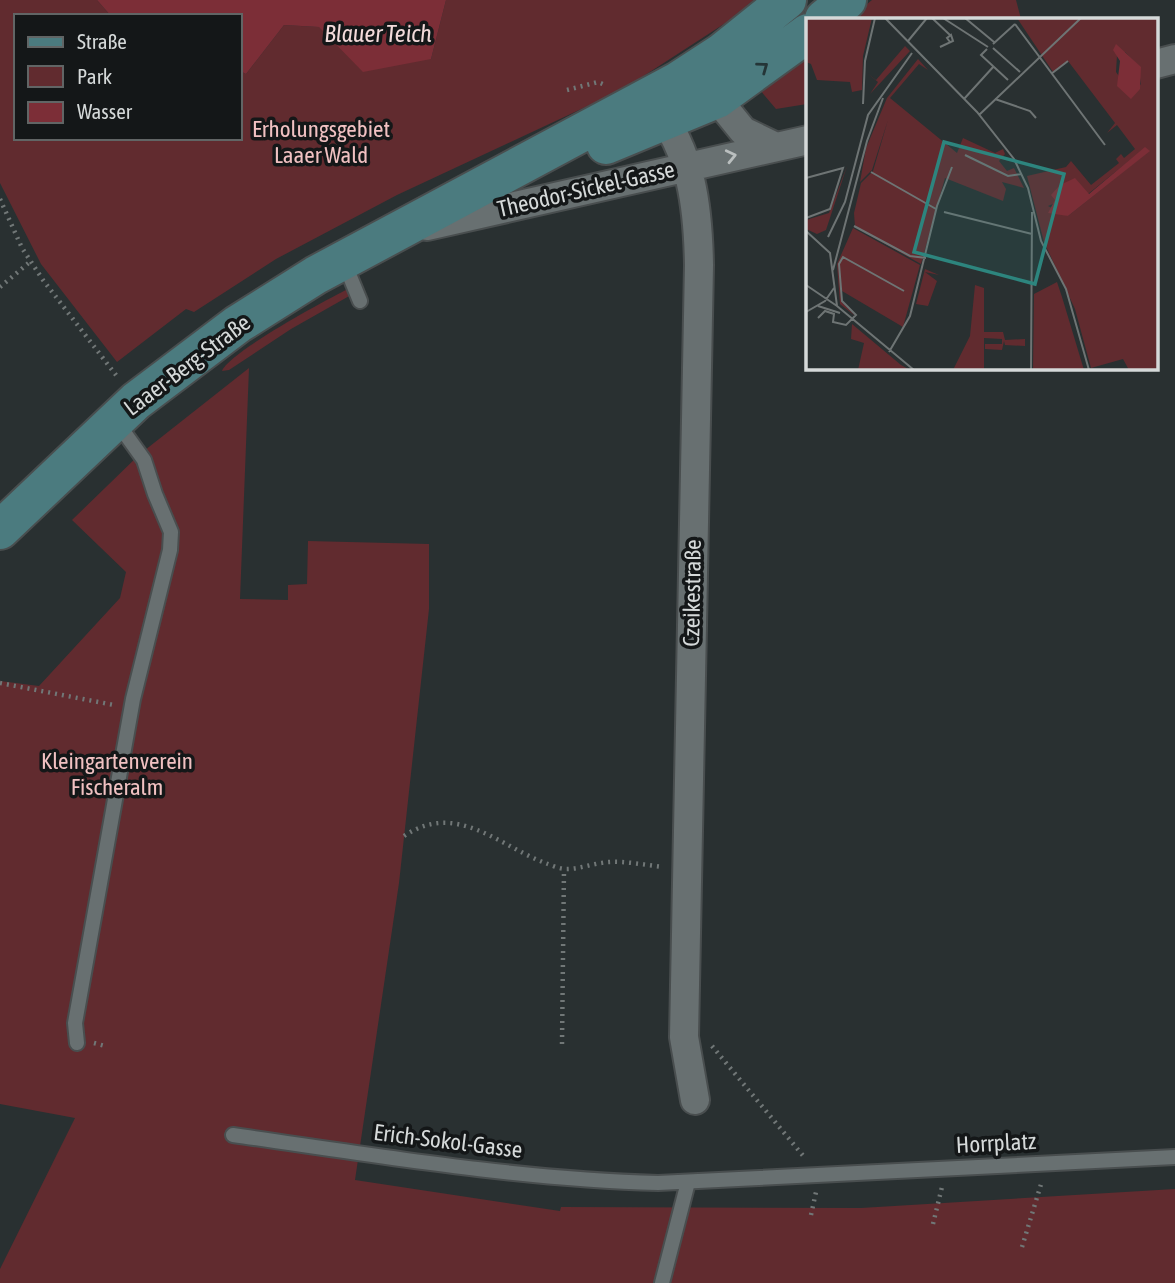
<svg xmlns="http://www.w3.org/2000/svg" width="1175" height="1283" font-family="'Asap Condensed',sans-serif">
<rect width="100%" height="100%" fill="#293031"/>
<path fill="#612b2f" d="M 0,0 L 97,0 L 111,16 L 16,16 L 16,138 L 240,138 L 240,71 L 246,74 L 284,25 L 319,27 L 431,59 L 446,0 L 754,0 L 727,22 L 622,90 L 397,195 L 276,259 L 194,312 L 186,309 L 117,362 L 41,264 L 0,183 Z
M 872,0 L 1016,0 L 1021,19 L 849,19 Z
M 807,55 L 807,104 L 776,109 L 760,90 Z
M 348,289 L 351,295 L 291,329 L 229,370 L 222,371 C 229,352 326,300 348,289 Z
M 249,368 L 240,599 L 288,600 L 288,585 L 307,584 L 308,541 L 429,544 L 429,609 L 399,883 L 355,1180 L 560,1211 L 561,1207 L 861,1208 L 1175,1189 L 1175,1283 L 0,1283 L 0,1269 L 75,1118 L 0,1104 L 0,681 L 39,686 L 120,598 L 126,572 L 72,520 L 140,454 Z"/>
<path fill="#7c2e37" d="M 97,0 L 446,0 L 431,59 L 363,72 L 319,27 L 284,25 L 246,74 L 240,71 L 240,16 L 111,16 Z"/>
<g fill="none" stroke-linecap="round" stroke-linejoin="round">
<g stroke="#494e4f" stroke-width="18">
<path id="lane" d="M 344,262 L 360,301
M 77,1043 L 75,1023 L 133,699 L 170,550 L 171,532 L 155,494 L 144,460 L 116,421
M 233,1135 C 374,1155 515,1179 658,1183 L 1175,1157
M 662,1283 L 688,1182"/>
</g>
<g stroke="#494e4f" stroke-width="32">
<path id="street" d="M 1156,64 L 1175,59
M 699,91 L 717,99 L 743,131 L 774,146
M 655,106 C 692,152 698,208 699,265 L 684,1037 L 695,1100
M 427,226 L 808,140"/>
</g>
<g stroke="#494e4f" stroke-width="42">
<path id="secondary" d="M 824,19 L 847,0
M 606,145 L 717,99 L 808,33
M 0,530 L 136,401 L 238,324 L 316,275 L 678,81 L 721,53 L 787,0"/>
</g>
<path stroke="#717777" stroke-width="4.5" stroke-dasharray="2 5" stroke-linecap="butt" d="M 567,90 L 598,82 L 605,85
M 0,199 L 22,248 L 43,280 L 119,379
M 0,287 L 31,261
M 0,683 L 114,705
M 404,836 C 456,801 498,845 545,863 C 551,865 559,869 566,869 C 580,869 594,863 609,862 C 626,861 645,865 663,867
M 94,1043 L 105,1046
M 562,1044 L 564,869
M 712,1046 L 805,1158
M 811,1215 L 816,1192
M 933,1224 L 942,1187
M 1022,1247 L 1042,1181"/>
<use href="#lane" stroke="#687071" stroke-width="14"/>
<use href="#street" stroke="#687071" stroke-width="28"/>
<use href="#secondary" stroke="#4b7b7f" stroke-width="38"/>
</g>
<defs><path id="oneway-chevron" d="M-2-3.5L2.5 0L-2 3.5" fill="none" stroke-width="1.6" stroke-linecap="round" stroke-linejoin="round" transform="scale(1.75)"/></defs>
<use stroke="#243537" href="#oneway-chevron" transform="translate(763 67) rotate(-36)"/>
<use stroke="#babfbf" href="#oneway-chevron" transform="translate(731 156) rotate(-13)"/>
<g text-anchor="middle" stroke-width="7" stroke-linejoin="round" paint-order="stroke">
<g font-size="23" fill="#f1c1c2" stroke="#141718">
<text x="321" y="137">Erholungsgebiet<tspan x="321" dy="26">Laaer Wald</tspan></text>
<text x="117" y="769">Kleingartenverein<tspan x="117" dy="26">Fischeralm</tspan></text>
</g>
<g font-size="23" fill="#d5d9d9" stroke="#141718">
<text transform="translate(586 189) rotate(-13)" y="8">Theodor-Sickel-Gasse</text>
<text transform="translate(187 365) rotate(-37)" y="8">Laaer-Berg-Straße</text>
<text transform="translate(692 593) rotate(-89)" y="8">Czeikestraße</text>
<text transform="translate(448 1141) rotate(7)" y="8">Erich-Sokol-Gasse</text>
<text transform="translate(996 1143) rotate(-3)" y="8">Horrplatz</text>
</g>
<g font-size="24" font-style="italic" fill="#f3dada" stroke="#141718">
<text x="378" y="42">Blauer Teich</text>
</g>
</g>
<g transform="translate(806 18)">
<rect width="352" height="352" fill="#293031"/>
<path d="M 0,0 L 66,0 L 57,38 L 56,72 L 46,74 L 44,64 L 11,62 L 5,46 L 0,44 ZM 211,0 L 352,0 L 352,352 L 323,352 L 317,341 L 285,350 L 269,291 L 238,224 L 221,158 L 260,149 L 265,143 L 285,167 L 313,145 L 310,141 L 315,136 L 318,140 L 329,131 L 311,107 L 301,115 L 309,105 L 262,43 L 247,54 ZM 319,34 L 332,47 L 335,66 L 326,77 L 310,54 L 311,37 ZM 339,130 L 343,133 L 262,198 L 242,188 L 278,173 L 282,176 ZM 99,28 L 104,33 L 64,76 L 72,64 L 61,55 L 70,62 ZM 112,41 L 122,52 L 113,46 L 84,80 L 151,135 L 157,120 L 189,135 L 197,131 L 199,136 L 193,143 L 201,153 L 208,150 L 218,170 L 196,164 L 200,171 L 197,183 L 139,160 L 115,246 L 49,209 L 48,195 L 55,165 L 67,153 L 82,102 L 66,152 L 54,164 L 60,130 L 81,80 ZM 41,148 L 20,212 L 11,216 L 0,211 L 0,202 L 23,195 ZM 47,210 L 114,247 L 97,309 L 36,273 L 35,283 L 49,298 L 34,286 L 31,246 ZM 119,251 L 133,257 L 119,254 L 131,263 L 122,288 L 110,286 ZM 251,264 L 256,279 L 278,352 L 227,352 L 228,276 ZM 169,267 L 178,270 L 178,352 L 147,352 L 164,318 ZM 46,306 L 95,347 L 104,352 L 52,352 L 58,325 L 45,321 ZM 178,314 L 197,314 L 199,322 L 219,321 L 219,328 L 199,327 L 198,323 L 196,332 L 179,331 L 179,326 L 196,326 L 196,321 L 178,320 Z" fill="#612b2f" fill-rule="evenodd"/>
<path d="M 310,26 L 335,49 L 334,71 L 325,81 L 311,68 L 314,43 L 307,32 ZM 339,129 L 344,133 L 262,198 L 242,195 L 249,182 L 245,177 L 254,167 L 269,160 L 283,176 Z" fill="#7c2e37"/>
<path fill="none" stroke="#6e7474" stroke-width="2" d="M 79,0 L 171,94 L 208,141 L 222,170 L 235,223 L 260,271 L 283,352M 126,0 L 144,17M 137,0 L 182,29M 159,0 L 188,24M 209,6 L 299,127M 102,23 L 121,0M 187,26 L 209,6M 134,29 L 147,23 L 145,17 L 141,20 L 144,24M 187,30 L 214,54M 181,31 L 175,37 L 202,62M 245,56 L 262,43M 158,81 L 188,48M 189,81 L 224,93 L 230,100M 57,86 L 59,43 L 69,0M 173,97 L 275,0M 159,137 L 202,158 L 216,156M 65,154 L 130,191M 0,160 L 37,150 L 24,191 L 0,200M 138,194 L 226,216M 48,208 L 104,238 L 120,240M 0,213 L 24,235 L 31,288 L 108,352M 22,219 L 39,184 L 62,97 L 106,35M 27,252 L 61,123 L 77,80M 0,267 L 31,288M 12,288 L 34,295M 0,294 L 19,283 L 28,270M 12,300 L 19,293 L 28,296 L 27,304 L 40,307 L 50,297 L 36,283 L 33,246 L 37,239 L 98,273M 83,334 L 104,298 L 131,188 L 146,149M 225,352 L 226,194"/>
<path fill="#2d857e" fill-opacity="0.15" stroke="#2d857e" stroke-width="3.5" d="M 138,124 L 258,156 L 229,266 L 108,234 Z"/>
<rect width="352" height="352" fill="none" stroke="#d5d9d9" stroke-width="3.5"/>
</g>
<rect x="14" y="14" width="228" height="126" fill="#141718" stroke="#616565" stroke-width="2"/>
<rect x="28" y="37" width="35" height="10" fill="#4b7b7f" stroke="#616565" stroke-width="2"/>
<text x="77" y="49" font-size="21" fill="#d5d9d9">Straße</text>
<rect x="28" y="66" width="35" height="21" fill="#612b2f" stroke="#616565" stroke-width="2"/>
<text x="77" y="84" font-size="21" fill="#d5d9d9">Park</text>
<rect x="28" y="102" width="35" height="21" fill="#7c2e37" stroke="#616565" stroke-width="2"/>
<text x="77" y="119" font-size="21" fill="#d5d9d9">Wasser</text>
</svg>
